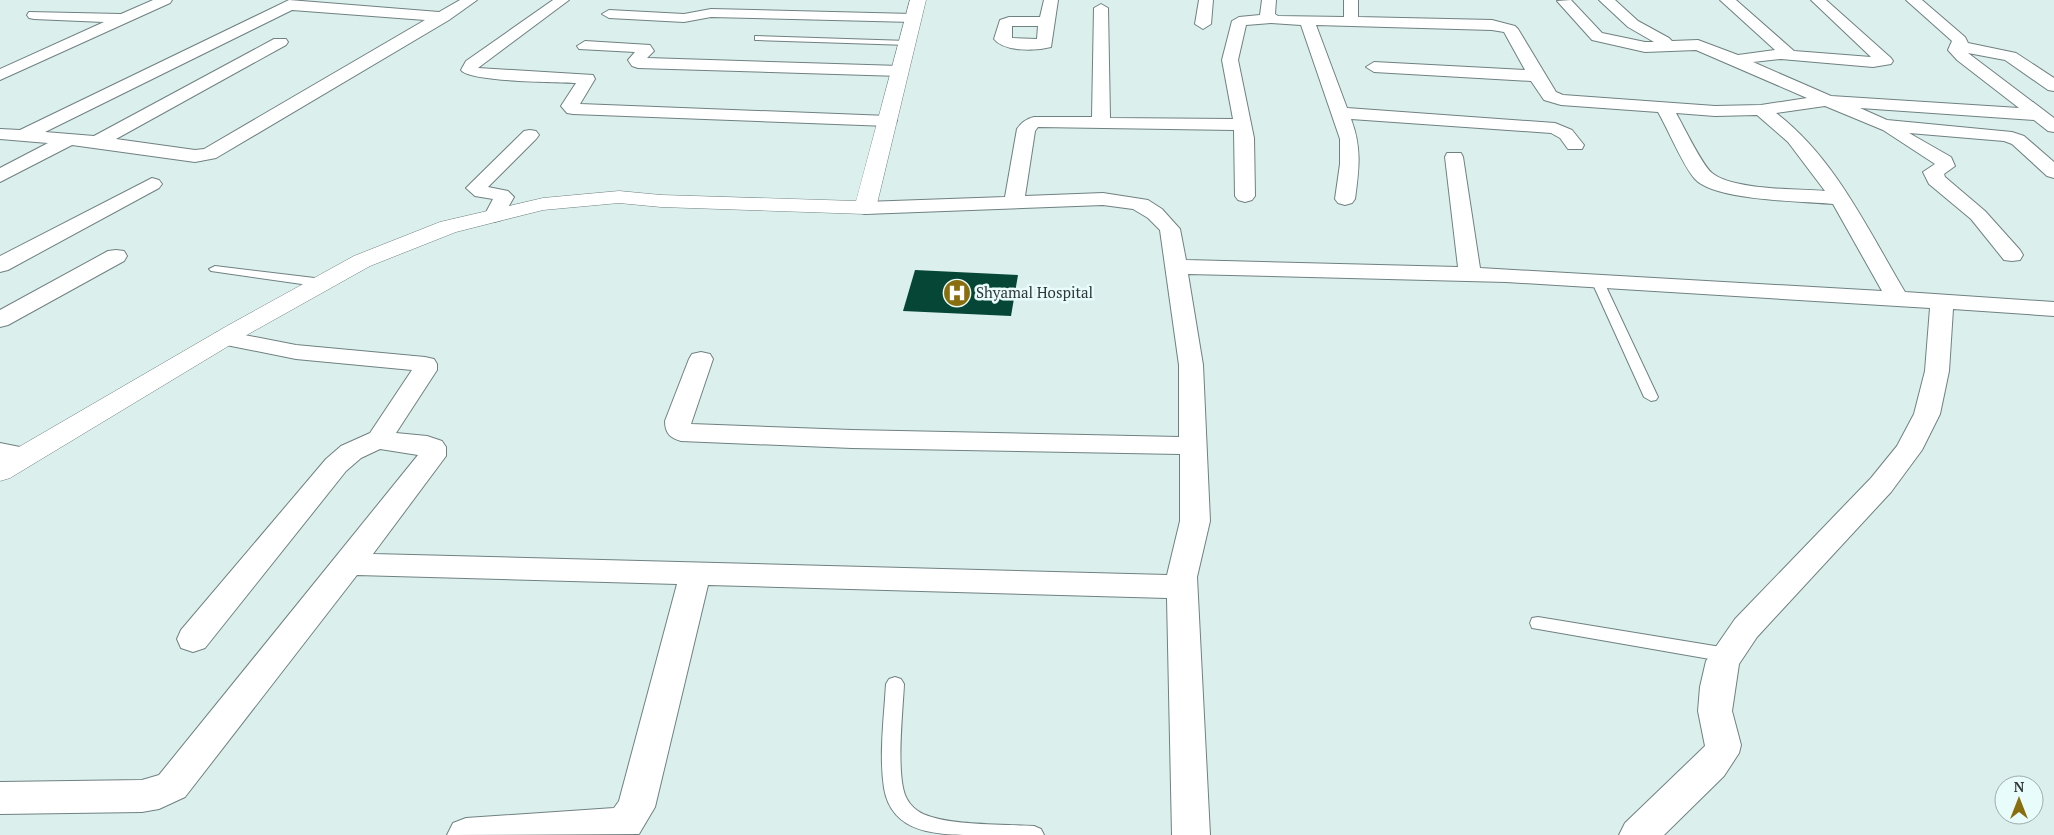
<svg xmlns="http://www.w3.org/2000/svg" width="2054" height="835" font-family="'PT Serif',serif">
<rect width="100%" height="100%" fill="#dbefed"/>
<path fill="#054636" d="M 915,270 L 1018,275 L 1011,316 L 903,311 Z"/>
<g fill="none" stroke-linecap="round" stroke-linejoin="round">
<g stroke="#6f8180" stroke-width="2">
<path id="lane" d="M 755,36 L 908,41 L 912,43 L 908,45 L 758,40 L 755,40 Z
M 215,266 L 323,279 L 329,283 L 323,287 L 211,271 L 209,269 Z
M 1597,276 L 1603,280 L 1658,397 L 1656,400 L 1651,401 L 1644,397 L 1591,280 Z
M 1538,617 L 1727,648 L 1733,650 L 1736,655 L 1733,660 L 1727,662 L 1538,629 L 1532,628 L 1530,623 L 1532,618 Z
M 895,677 L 901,679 L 904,684 C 903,709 895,779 907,799 C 910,805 917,811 923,814 C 951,826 1003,824 1034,826 L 1041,829 L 1044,835 C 1022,835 1000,835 979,835 C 939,835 892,835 884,788 C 879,754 884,718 886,684 L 889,679 Z"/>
</g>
<g stroke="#6f8180" stroke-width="2">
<path id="street" d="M 153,0 L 172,0 L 170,3 L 0,80 L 0,69 L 104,22 L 34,19 L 29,18 L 27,15 L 29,12 L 121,14 Z
M 289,0 L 439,12 L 460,0 L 477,0 L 449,20 L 216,158 L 195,162 L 72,145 L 0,182 L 0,168 L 48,143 L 0,139 L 0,129 L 20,130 ZM 292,10 L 425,20 L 204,149 L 195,150 L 116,139 L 286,45 L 288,42 L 286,39 L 274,39 L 94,136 L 45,132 Z
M 553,0 L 569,0 L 478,68 L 593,75 L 595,79 L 580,104 L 888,116 L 894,117 L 897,121 L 894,125 L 888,126 L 573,114 L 567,113 L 561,106 L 576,83 C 557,82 469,82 461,70 L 466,61 Z
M 1044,0 L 1058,0 L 1051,47 C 1036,51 1004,52 994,39 L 1000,20 L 1009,17 L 1040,17 ZM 1012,26 L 1038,26 L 1037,39 L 1012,38 Z
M 1199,0 L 1213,0 L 1211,24 L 1203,29 L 1195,24 Z
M 1262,0 L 1276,0 L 1275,14 L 1278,16 L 1344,17 L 1344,0 L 1358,0 L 1358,17 L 1492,20 L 1515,26 L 1518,29 L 1556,92 L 1563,95 L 1715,106 L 1761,105 L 1807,98 L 1696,50 L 1645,52 L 1592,40 L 1557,1 L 1571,0 L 1602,33 L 1645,42 L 1654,42 L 1628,27 L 1599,0 L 1615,0 L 1638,21 L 1669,38 L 1672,41 L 1698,40 L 1738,55 L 1775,50 L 1720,0 L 1736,0 L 1794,51 L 1871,57 L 1811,0 L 1826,0 L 1891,58 L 1893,61 L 1891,64 L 1873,67 L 1781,59 L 1753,62 L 1831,96 L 2019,108 L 1957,60 L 1948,50 L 1952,41 L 1906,0 L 1922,0 L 1965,37 L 1968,43 L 2016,53 L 2054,78 L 2054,91 L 2048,90 L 2005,60 L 1968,53 L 2054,118 L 2054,132 L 2048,131 L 2034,120 L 1860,108 L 1887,120 L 2012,132 L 2024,136 L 2054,162 L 2054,178 L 2047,176 L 2012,144 L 2004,141 L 1909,133 L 1951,157 L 1955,166 L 1944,174 L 1945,177 L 1985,211 L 2020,250 L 2023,255 L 2020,260 L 2012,261 L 2004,260 L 1971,219 L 1929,184 L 1923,172 L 1935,164 L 1883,130 L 1825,106 L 1776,113 C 1835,158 1868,230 1905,292 L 2054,302 L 2054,316 L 1953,309 L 1949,371 L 1940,414 L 1922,450 L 1891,492 L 1757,637 L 1739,664 L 1732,711 L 1741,745 L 1739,753 L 1724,776 L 1664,835 L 1619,835 L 1625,823 L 1705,746 L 1698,711 L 1700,687 L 1706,661 L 1735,619 L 1871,478 L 1897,446 L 1914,414 L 1925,371 L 1930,308 L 1506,282 L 1188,274 L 1203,365 L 1210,521 L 1197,577 L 1210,835 L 1172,835 L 1167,598 L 708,585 L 655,807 L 639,834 L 447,835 L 453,823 L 466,818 L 614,808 L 619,801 L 677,584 L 357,575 L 185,797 L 159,809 L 142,812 L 0,814 L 0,782 L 142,780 L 159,775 L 418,455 L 380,449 L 361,458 L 346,471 L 205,648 L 193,652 L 181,648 L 177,639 L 181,630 L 326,459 L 341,446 L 370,433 L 412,370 L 296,359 L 216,343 L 212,338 L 216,333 L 224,331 L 296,345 L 425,357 L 434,359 L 437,364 L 437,370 L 396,433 L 427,436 L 442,441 L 446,447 L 446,456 L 373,554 L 1167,575 L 1180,521 L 1180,454 L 852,448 L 681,441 C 670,438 665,433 665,421 L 689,359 L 692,354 L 701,352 L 710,354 L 713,359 L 691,424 L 852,430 L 1179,437 L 1179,365 L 1160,230 L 1148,218 L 1133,209 L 1103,205 L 865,214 L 858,212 L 855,208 L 858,204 L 865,202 L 1005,197 L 1017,129 C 1021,123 1026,119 1034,117 L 1092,117 L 1094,8 L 1101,4 L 1108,8 L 1110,118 L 1233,119 L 1222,60 L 1232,21 L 1239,17 L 1260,15 ZM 1271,23 L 1301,25 L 1340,139 L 1340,164 L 1335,199 L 1338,203 L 1345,205 L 1352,203 L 1355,199 C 1359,169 1362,148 1351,119 L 1551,133 L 1560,138 L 1568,149 L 1582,149 L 1584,145 L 1572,130 L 1555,123 L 1347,108 L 1316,25 L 1492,30 L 1504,32 L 1525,70 L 1374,62 L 1366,67 L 1374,72 L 1531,81 L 1544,100 L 1561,105 L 1658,112 C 1668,129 1683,166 1695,179 C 1715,201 1803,201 1833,204 L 1882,291 L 1480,268 L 1463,157 L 1461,153 L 1447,153 L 1445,157 L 1458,267 L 1186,260 L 1180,229 L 1162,209 L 1148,200 L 1103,193 L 1025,196 L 1035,131 L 1038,127 L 1234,130 L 1235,196 L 1238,200 L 1245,202 L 1252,200 L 1255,196 L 1254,138 L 1238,60 L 1246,25 ZM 1676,113 L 1715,116 L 1757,115 L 1788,142 L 1825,191 C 1798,189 1732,190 1712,173 C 1702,165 1684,127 1676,113 Z
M 711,9 L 913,14 L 920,18 L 913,22 L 711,17 L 684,22 L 609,18 L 602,14 L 609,10 L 684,14 Z
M 585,41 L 650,45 L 654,51 L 647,58 L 900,66 L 908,71 L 900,76 L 638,68 L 632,66 L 628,60 L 635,52 L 579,49 L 577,46 Z
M 530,130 L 536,131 L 539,135 L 536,139 L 488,187 L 508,191 L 514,197 L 501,220 L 494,222 L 487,220 L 484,216 L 493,199 L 475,196 L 466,188 L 524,131 Z
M 152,178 L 159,180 L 162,184 L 159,188 L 8,270 L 0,272 L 0,256 Z
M 116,250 L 124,251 L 127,256 L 124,261 L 8,325 L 0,327 L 0,310 L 108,251 Z
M 0,443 L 35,450 L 39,456 L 35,462 L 25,465 L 0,461 Z"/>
</g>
<g stroke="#6f8180" stroke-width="1">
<path id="secondary" d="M 910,0 L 926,0 L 876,208 L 873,213 L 865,214 L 661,207 L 619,203 L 543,210 L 456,232 L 370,266 L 245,336 L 10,478 L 0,481 L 0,458 L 227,326 L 354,256 L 440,222 L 543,198 L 619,191 L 661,195 L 856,201 Z"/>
</g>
<use href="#lane" fill="#fff" fill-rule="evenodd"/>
<use href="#street" fill="#fff" fill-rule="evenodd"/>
<use href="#secondary" fill="#fff" fill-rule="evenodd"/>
</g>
<defs>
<g id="hospital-disc" transform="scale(1.4375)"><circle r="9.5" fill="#896e0f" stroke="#e8fcfb"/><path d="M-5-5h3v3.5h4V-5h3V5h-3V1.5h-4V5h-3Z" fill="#fff"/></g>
</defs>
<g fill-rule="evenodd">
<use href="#hospital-disc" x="957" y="293"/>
</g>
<g text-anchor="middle" stroke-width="5" stroke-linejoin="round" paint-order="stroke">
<g font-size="15" fill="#303837" stroke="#e8fcfb" text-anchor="start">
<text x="976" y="298">Shyamal Hospital</text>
</g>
</g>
<g transform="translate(2019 800)"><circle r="24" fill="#e8fcfb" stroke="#9eaead"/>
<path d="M0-4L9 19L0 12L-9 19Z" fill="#896e0f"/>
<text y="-8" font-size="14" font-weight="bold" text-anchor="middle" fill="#303837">N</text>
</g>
</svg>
